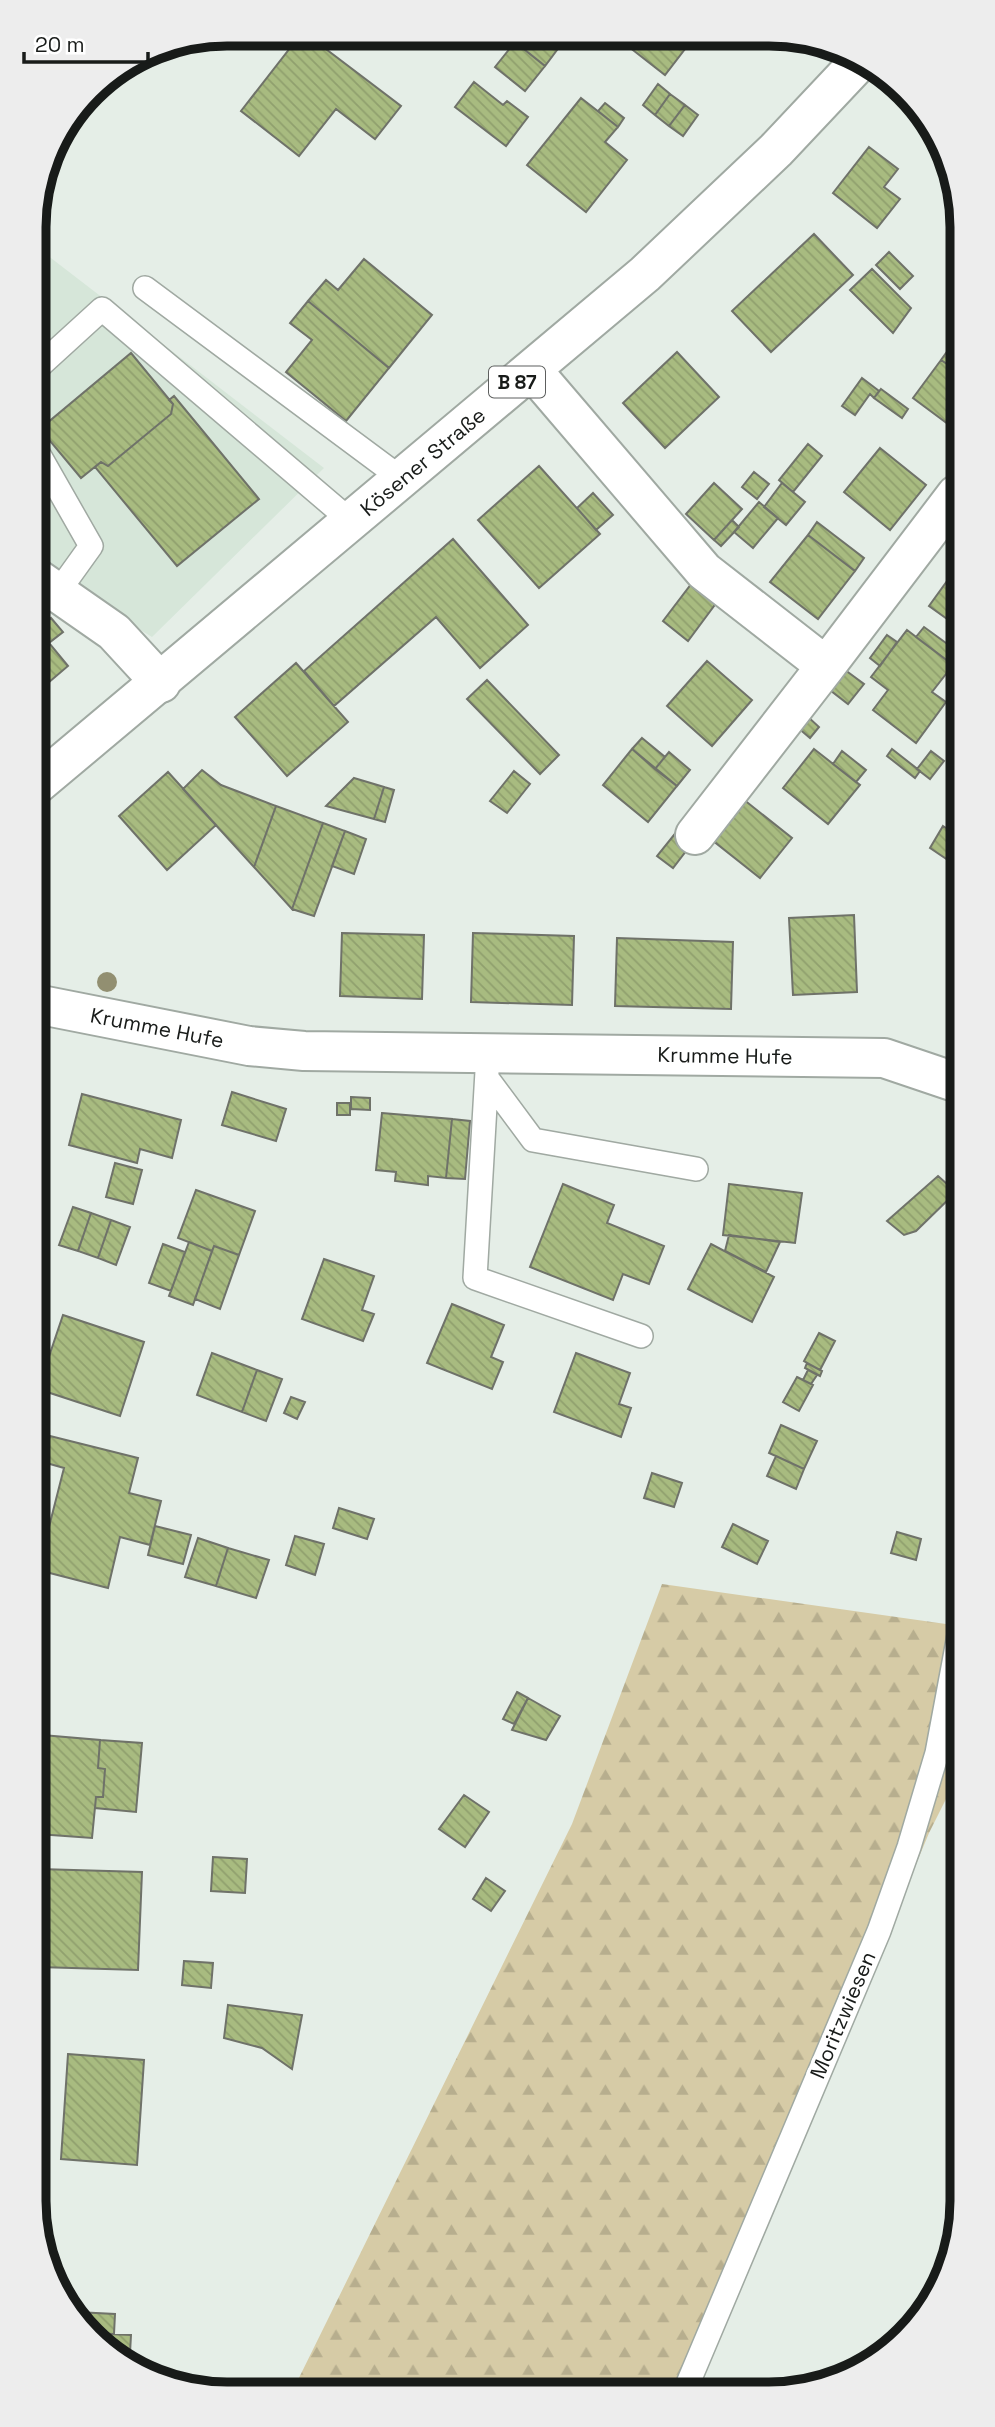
<svg xmlns="http://www.w3.org/2000/svg" width="995" height="2427" font-family="'Space Grotesk',sans-serif">
<defs>
<pattern id="forest-firs" width="22" height="20" patternUnits="userSpaceOnUse" patternTransform="scale(1.75)"><rect width="22" height="20" fill="#d6cba6"/><path d="M5 1l3.5 6h-7zM16 11l3.5 6h-7z" fill="#b7ae8e"/></pattern>
<pattern id="building-back-hatch" width="6" height="6" patternUnits="userSpaceOnUse" patternTransform="scale(1.75)"><rect width="6" height="6" fill="#a8bb80"/><path d="M-1 5l2 2M0 0l6 6M5-1l2 2" fill="none" stroke="#90a06e"/></pattern>
</defs>
<rect width="100%" height="100%" fill="#e5eee7"/>
<path fill="#d6e6d9" d="M 34,245 L 324,468 L 152,637 L 35,565 Z"/>
<path fill="url(#forest-firs)" d="M 662,1584 L 960,1626 L 960,1771 L 929,1833 L 698,2388 L 293,2390 L 572,1824 Z"/>
<path fill="url(#building-back-hatch)" stroke="#6f7269" stroke-width="2" d="M 301,34 L 306,34 L 401,106 L 375,139 L 336,109 L 299,156 L 241,111 Z
M 520,35 L 554,35 L 563,42 L 545,66 L 515,42 Z
M 615,36 L 695,36 L 665,75 Z
M 515,42 L 545,66 L 525,91 L 495,67 Z
M 474,82 L 503,105 L 507,101 L 528,117 L 506,146 L 455,107 Z
M 658,84 L 670,94 L 655,115 L 643,105 Z
M 670,94 L 685,105 L 669,126 L 655,115 Z
M 581,98 L 618,127 L 605,142 L 627,160 L 586,212 L 527,165 Z
M 605,103 L 624,118 L 618,127 L 598,111 Z
M 685,105 L 698,115 L 683,136 L 669,126 Z
M 869,147 L 898,169 L 884,187 L 900,199 L 877,228 L 833,193 Z
M 814,234 L 853,275 L 771,352 L 732,311 Z
M 889,252 L 913,276 L 900,289 L 876,265 Z
M 364,259 L 432,315 L 389,368 L 308,301 L 326,280 L 338,290 Z
M 872,269 L 911,308 L 893,333 L 850,290 Z
M 308,301 L 389,368 L 346,421 L 286,372 L 312,340 L 290,323 Z
M 956,339 L 956,370 L 941,360 Z
M 677,352 L 719,397 L 665,448 L 623,403 Z
M 131,353 L 173,404 L 171,414 L 108,466 L 101,462 L 81,478 L 40,429 Z
M 941,360 L 956,370 L 956,430 L 913,398 Z
M 862,378 L 879,391 L 874,398 L 870,394 L 855,415 L 842,406 Z
M 881,389 L 908,409 L 902,418 L 874,398 Z
M 174,396 L 259,499 L 177,566 L 95,467 L 101,462 L 108,466 L 171,414 L 173,404 L 169,400 Z
M 808,444 L 822,456 L 793,492 L 779,480 Z
M 880,448 L 926,485 L 890,530 L 844,492 Z
M 539,466 L 600,534 L 539,588 L 478,520 Z
M 754,472 L 769,484 L 757,499 L 742,487 Z
M 714,483 L 742,509 L 714,540 L 686,514 Z
M 782,483 L 805,502 L 786,525 L 764,507 Z
M 593,493 L 613,515 L 596,530 L 577,508 Z
M 759,502 L 778,518 L 753,548 L 734,532 Z
M 732,520 L 739,527 L 721,546 L 714,540 Z
M 817,522 L 864,558 L 855,571 L 808,535 Z
M 808,535 L 855,571 L 818,619 L 770,582 Z
M 453,539 L 528,625 L 480,668 L 436,617 L 334,706 L 304,671 Z
M 955,570 L 956,570 L 957,626 L 929,606 Z
M 692,583 L 717,602 L 688,641 L 663,621 Z
M 51,618 L 63,632 L 49,643 L 68,666 L 35,694 L 35,626 L 38,629 Z
M 924,627 L 957,651 L 957,678 L 948,671 L 953,665 L 916,637 Z
M 907,630 L 953,665 L 932,692 L 946,702 L 916,743 L 873,710 L 888,690 L 871,677 Z
M 887,635 L 897,642 L 880,666 L 870,658 Z
M 707,661 L 752,700 L 712,746 L 667,706 Z
M 296,663 L 348,722 L 287,776 L 235,717 Z
M 841,667 L 864,684 L 848,704 L 826,687 Z
M 487,680 L 559,755 L 540,774 L 467,699 Z
M 807,716 L 819,727 L 810,738 L 797,727 Z
M 642,738 L 665,757 L 655,769 L 632,749 Z
M 632,749 L 677,786 L 648,822 L 603,785 Z
M 814,749 L 860,785 L 828,824 L 783,788 Z
M 892,749 L 920,771 L 915,778 L 887,756 Z
M 842,751 L 866,770 L 856,782 L 833,764 Z
M 931,751 L 944,761 L 930,779 L 917,769 Z
M 669,752 L 690,770 L 677,786 L 655,769 Z
M 202,770 L 221,785 L 276,806 L 254,867 L 183,789 Z
M 514,771 L 530,784 L 507,813 L 490,801 Z
M 168,772 L 216,825 L 167,870 L 119,816 Z
M 354,778 L 384,787 L 374,819 L 326,806 Z
M 384,787 L 394,790 L 385,822 L 374,819 Z
M 743,799 L 792,838 L 760,878 L 712,840 Z
M 276,806 L 323,823 L 292,909 L 254,867 Z
M 323,823 L 345,831 L 314,916 L 292,909 Z
M 943,826 L 957,835 L 957,845 L 948,860 L 930,848 Z
M 678,830 L 693,842 L 673,868 L 657,856 Z
M 345,831 L 366,839 L 354,874 L 332,866 Z
M 957,876 L 957,895 L 948,888 Z
M 854,915 L 857,992 L 793,995 L 789,918 Z
M 342,933 L 424,935 L 422,999 L 340,996 Z
M 473,933 L 574,936 L 572,1005 L 471,1002 Z
M 617,938 L 733,942 L 731,1009 L 615,1006 Z
M 232,1092 L 286,1109 L 276,1141 L 222,1125 Z
M 82,1094 L 181,1120 L 172,1158 L 140,1149 L 137,1163 L 69,1145 Z
M 351,1097 L 370,1098 L 370,1110 L 351,1109 Z
M 337,1103 L 350,1103 L 350,1115 L 337,1115 Z
M 382,1113 L 452,1119 L 446,1178 L 428,1176 L 428,1185 L 395,1181 L 396,1172 L 376,1170 Z
M 452,1119 L 470,1121 L 465,1179 L 446,1178 Z
M 115,1163 L 142,1170 L 133,1204 L 106,1197 Z
M 938,1176 L 956,1192 L 916,1231 L 904,1235 L 887,1221 Z
M 563,1184 L 614,1205 L 607,1223 L 664,1246 L 649,1284 L 623,1274 L 613,1300 L 530,1267 Z
M 729,1184 L 802,1193 L 795,1243 L 723,1235 Z
M 196,1190 L 255,1211 L 239,1255 L 214,1246 L 212,1251 L 178,1238 Z
M 73,1207 L 91,1213 L 78,1251 L 59,1245 Z
M 91,1213 L 111,1220 L 98,1258 L 78,1251 Z
M 111,1220 L 130,1227 L 116,1265 L 98,1258 Z
M 729,1235 L 780,1242 L 766,1272 L 725,1251 Z
M 189,1242 L 212,1251 L 193,1305 L 169,1296 Z
M 163,1244 L 185,1252 L 171,1291 L 149,1283 Z
M 711,1244 L 774,1277 L 752,1322 L 688,1289 Z
M 214,1246 L 239,1255 L 220,1309 L 195,1299 Z
M 324,1259 L 374,1276 L 362,1310 L 374,1314 L 363,1341 L 302,1319 Z
M 452,1304 L 504,1325 L 491,1357 L 503,1362 L 492,1389 L 427,1363 Z
M 63,1315 L 144,1342 L 120,1416 L 38,1389 Z
M 819,1333 L 835,1341 L 820,1370 L 804,1361 Z
M 212,1353 L 257,1370 L 242,1412 L 197,1395 Z
M 576,1353 L 630,1373 L 619,1404 L 631,1408 L 621,1437 L 554,1412 Z
M 807,1363 L 822,1371 L 820,1376 L 805,1368 Z
M 257,1370 L 282,1379 L 266,1421 L 242,1412 Z
M 808,1370 L 817,1375 L 811,1384 L 803,1380 Z
M 797,1377 L 813,1385 L 799,1411 L 783,1402 Z
M 291,1397 L 305,1402 L 297,1419 L 284,1413 Z
M 781,1425 L 817,1441 L 804,1469 L 769,1453 Z
M 50,1436 L 138,1458 L 129,1493 L 161,1501 L 150,1545 L 120,1537 L 108,1588 L 38,1570 L 64,1468 L 43,1462 Z
M 776,1456 L 804,1469 L 796,1489 L 767,1476 Z
M 652,1473 L 682,1483 L 674,1507 L 644,1498 Z
M 339,1508 L 374,1519 L 367,1539 L 333,1528 Z
M 733,1524 L 768,1541 L 757,1564 L 722,1547 Z
M 155,1526 L 191,1535 L 183,1564 L 148,1555 Z
M 897,1532 L 921,1539 L 916,1560 L 891,1553 Z
M 295,1536 L 324,1544 L 315,1575 L 286,1565 Z
M 198,1538 L 228,1548 L 216,1586 L 185,1577 Z
M 228,1548 L 269,1560 L 256,1598 L 216,1586 Z
M 517,1692 L 528,1698 L 514,1724 L 503,1719 Z
M 528,1698 L 560,1716 L 546,1740 L 512,1730 Z
M 42,1735 L 100,1740 L 98,1768 L 105,1769 L 103,1797 L 96,1797 L 92,1838 L 38,1834 Z
M 100,1740 L 142,1743 L 136,1812 L 95,1808 L 96,1797 L 103,1797 L 105,1769 L 98,1768 Z
M 464,1795 L 489,1812 L 465,1847 L 439,1829 Z
M 213,1857 L 247,1859 L 245,1893 L 211,1891 Z
M 39,1869 L 142,1872 L 138,1970 L 39,1967 Z
M 486,1878 L 505,1891 L 491,1911 L 473,1899 Z
M 184,1961 L 213,1963 L 211,1988 L 182,1985 Z
M 228,2005 L 302,2015 L 292,2069 L 262,2048 L 224,2038 Z
M 68,2054 L 144,2060 L 137,2165 L 61,2159 Z
M 76,2312 L 115,2314 L 114,2334 L 87,2333 Z
M 87,2333 L 131,2335 L 130,2353 L 117,2352 Z"/>
<g fill="none" stroke-linecap="round" stroke-linejoin="round">
<g stroke="#a0a9a2" stroke-width="26">
<path id="lane" d="M 145,288 L 402,479
M 34,371 L 102,309 L 352,522
M 34,446 L 91,546 L 58,592
M 488,1054 L 475,1278 L 641,1336
M 487,1078 L 533,1140 L 696,1169
M 686,2388 L 879,1931 L 909,1847 L 937,1753 L 960,1630"/>
</g>
<g stroke="#a0a9a2" stroke-width="42">
<path id="street" d="M 532,370 L 704,571 L 826,666 L 695,835
M 35,577 L 114,632 L 161,683
M 826,666 L 956,495
M 36,1004 L 249,1046 L 304,1051 L 884,1058 L 958,1083"/>
</g>
<g stroke="#a0a9a2" stroke-width="42">
<path id="primary" d="M 35,786 L 645,274 L 776,150 L 857,64"/>
</g>
<use href="#lane" stroke="#fff" stroke-width="23"/>
<use href="#street" stroke="#fff" stroke-width="38"/>
<use href="#primary" stroke="#fff" stroke-width="38"/>
</g>
<circle fill="#928f71" cx="107" cy="982" r="10"/>
<g text-anchor="middle" stroke-width="7" stroke-linejoin="round" paint-order="stroke">
<rect fill="#fff" stroke="#5d5f5e" stroke-width="2" x="489" y="366.5" width="56" height="31" rx="5"/>
<g font-size="19" font-weight="bold" fill="#181b19">
<text x="517" y="389">B 87</text>
</g>
<g font-size="21" fill="#181b19" stroke="#fff">
<text transform="translate(423 462) rotate(-40)" y="7">Kösener Straße</text>
<text transform="translate(157 1028) rotate(11)" y="7">Krumme Hufe</text>
<text transform="translate(725 1056) rotate(1)" y="7">Krumme Hufe</text>
<text transform="translate(843 2015) rotate(-67)" y="7">Moritzwiesen</text>
</g>
</g>
<path d="M0 0H995V2427H0ZM227 46H769A181 181 0 0 1 950 227V2201A181 181 0 0 1 769 2382H227A181 181 0 0 1 46 2201V227A181 181 0 0 1 227 46Z" fill="#ededed" fill-rule="evenodd"/>
<path fill="none" stroke="#181b19" stroke-width="9" d="M227 46H769A181 181 0 0 1 950 227V2201A181 181 0 0 1 769 2382H227A181 181 0 0 1 46 2201V227A181 181 0 0 1 227 46Z"/>
<path d="M24 52v10h124v-10" fill="none" stroke="#181b19" stroke-width="3.5"/>
<text x="35" y="52" font-size="21" fill="#181b19" stroke="#ffffff" stroke-width="5" paint-order="stroke">20 m</text>
</svg>
